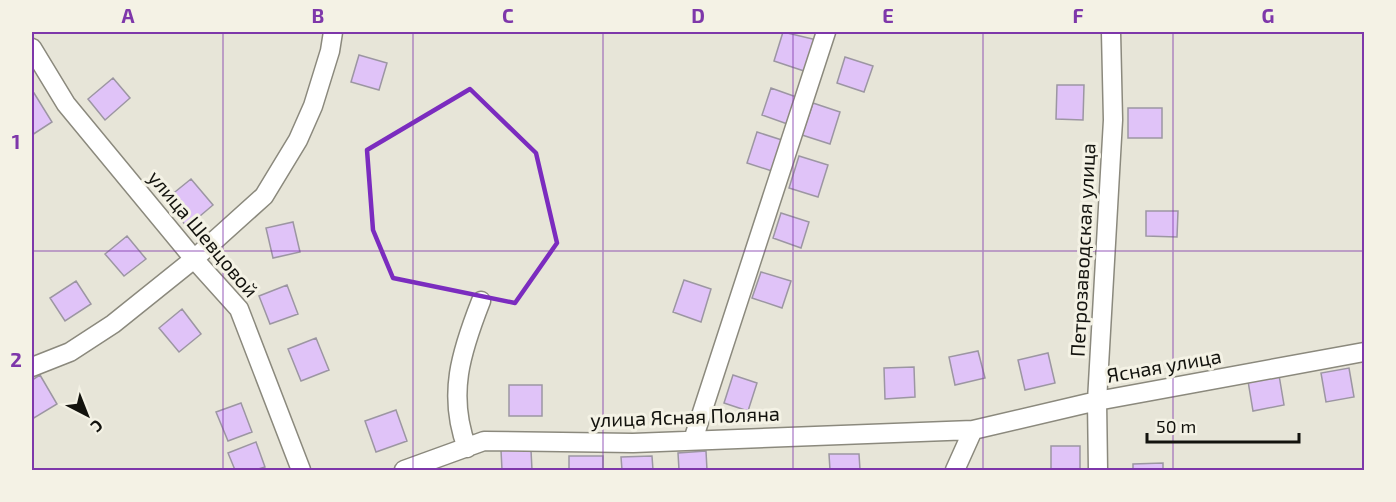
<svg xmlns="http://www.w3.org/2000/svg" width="1396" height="502" font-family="'Exo 2',sans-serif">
<rect width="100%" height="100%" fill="#e7e5d8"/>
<path fill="#e0c3f8" stroke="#9c96a2" stroke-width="1.5" d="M 783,32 L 817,40 L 807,72 L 774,61 Z
M 359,55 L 387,63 L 379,90 L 351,82 Z
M 845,57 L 873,66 L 864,92 L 837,83 Z
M 113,78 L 130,98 L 105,120 L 88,99 Z
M 1057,85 L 1084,85 L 1083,120 L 1056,119 Z
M 771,88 L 802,99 L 793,126 L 762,115 Z
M 34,93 L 52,122 L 32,135 L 32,94 Z
M 813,103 L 840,112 L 830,144 L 802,135 Z
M 1128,108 L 1162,108 L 1162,138 L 1128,138 Z
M 757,132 L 785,141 L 775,172 L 747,163 Z
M 799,156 L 828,165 L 818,197 L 789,188 Z
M 191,179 L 213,205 L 187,227 L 165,200 Z
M 1146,211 L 1178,211 L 1177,237 L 1146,236 Z
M 781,213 L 809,222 L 801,248 L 773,238 Z
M 293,222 L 300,252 L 273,258 L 266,228 Z
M 127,236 L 146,259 L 124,276 L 105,254 Z
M 761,272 L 791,281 L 782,308 L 752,298 Z
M 684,280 L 711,289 L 701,322 L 673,312 Z
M 76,281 L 91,304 L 65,321 L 50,298 Z
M 287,285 L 298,314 L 270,324 L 259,296 Z
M 182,309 L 201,334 L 179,352 L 159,328 Z
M 316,338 L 329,370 L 301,381 L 288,349 Z
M 978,351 L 985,378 L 955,385 L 949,357 Z
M 1048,353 L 1055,383 L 1025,390 L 1018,360 Z
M 914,367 L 915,397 L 885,399 L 884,368 Z
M 1349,368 L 1354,397 L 1326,402 L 1321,373 Z
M 40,375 L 57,404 L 34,418 L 32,413 L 32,380 Z
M 733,375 L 757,383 L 748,411 L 724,403 Z
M 1279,375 L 1284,405 L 1253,411 L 1248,381 Z
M 509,385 L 542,385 L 542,416 L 509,416 Z
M 241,403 L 252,432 L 228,441 L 216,412 Z
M 396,410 L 407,441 L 376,452 L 365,421 Z
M 256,442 L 265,467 L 255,470 L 235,470 L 228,453 Z
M 1051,446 L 1080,446 L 1080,470 L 1051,470 Z
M 501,450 L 531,450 L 532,470 L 502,470 Z
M 706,451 L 707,470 L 679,470 L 678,453 Z
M 829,454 L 859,454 L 860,470 L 830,470 Z
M 569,456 L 603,456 L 603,470 L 569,470 Z
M 652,456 L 653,470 L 622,470 L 621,457 Z
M 1163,463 L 1163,470 L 1133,470 L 1133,464 Z"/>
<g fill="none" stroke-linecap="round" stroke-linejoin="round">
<g stroke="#8b897d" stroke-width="21">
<path id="street" d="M 32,48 L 66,104 L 194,259 L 239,309 L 301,470
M 32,367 L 70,352 L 113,324 L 194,259 L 264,196 L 298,140 L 313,106 L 330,51 L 333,32
M 693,440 L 826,32
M 467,448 C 447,395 461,352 481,301
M 404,470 L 484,441 L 633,443 L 973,430 L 1097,401 L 1364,352
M 955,470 L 973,430
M 1098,470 L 1097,401 L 1113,120 L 1111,32"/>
</g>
<use href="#street" stroke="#fff" stroke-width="18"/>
</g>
<path fill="none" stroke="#7b2cbf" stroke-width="4.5" stroke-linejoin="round" d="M 470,89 L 536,153 L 557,243 L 515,303 L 393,278 L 373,230 L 367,150 Z"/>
<path fill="none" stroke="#7e37aa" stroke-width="1.5" stroke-opacity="0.55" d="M 223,32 L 223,470M 413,32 L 413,470M 603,32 L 603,470M 793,32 L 793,470M 983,32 L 983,470M 1173,32 L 1173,470M 32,251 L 1364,251"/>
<g text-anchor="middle" stroke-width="6" stroke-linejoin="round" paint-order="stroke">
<g font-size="20" fill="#13130e" stroke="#f4f2e5">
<text transform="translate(203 234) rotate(50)" y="7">улица Шевцовой</text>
<text transform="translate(1083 250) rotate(-87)" y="7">Петрозаводская улица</text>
<text transform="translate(1164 366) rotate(-10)" y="7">Ясная улица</text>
<text transform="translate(685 417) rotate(-2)" y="7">улица Ясная Поляна</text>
</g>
</g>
<rect width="1396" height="502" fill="none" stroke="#f4f2e5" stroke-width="66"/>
<g transform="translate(87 415) rotate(138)" stroke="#f4f2e5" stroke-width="4.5" paint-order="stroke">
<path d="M0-4.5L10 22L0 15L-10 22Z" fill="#13130e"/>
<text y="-9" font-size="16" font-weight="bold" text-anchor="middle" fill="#13130e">С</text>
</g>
<path d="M1147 433v9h152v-9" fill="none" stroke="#13130e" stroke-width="3"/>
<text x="1156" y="433" font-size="18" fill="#13130e" stroke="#f4f2e5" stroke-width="4.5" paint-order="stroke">50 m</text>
<rect x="33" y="33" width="1330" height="436" fill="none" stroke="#7e37aa" stroke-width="2"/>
<g font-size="20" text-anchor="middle" font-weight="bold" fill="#7e37aa">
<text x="128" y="23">A</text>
<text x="318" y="23">B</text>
<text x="508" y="23">C</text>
<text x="698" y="23">D</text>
<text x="888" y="23">E</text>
<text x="1078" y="23">F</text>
<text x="1268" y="23">G</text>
<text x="16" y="149">1</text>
<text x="16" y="367">2</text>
</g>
</svg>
